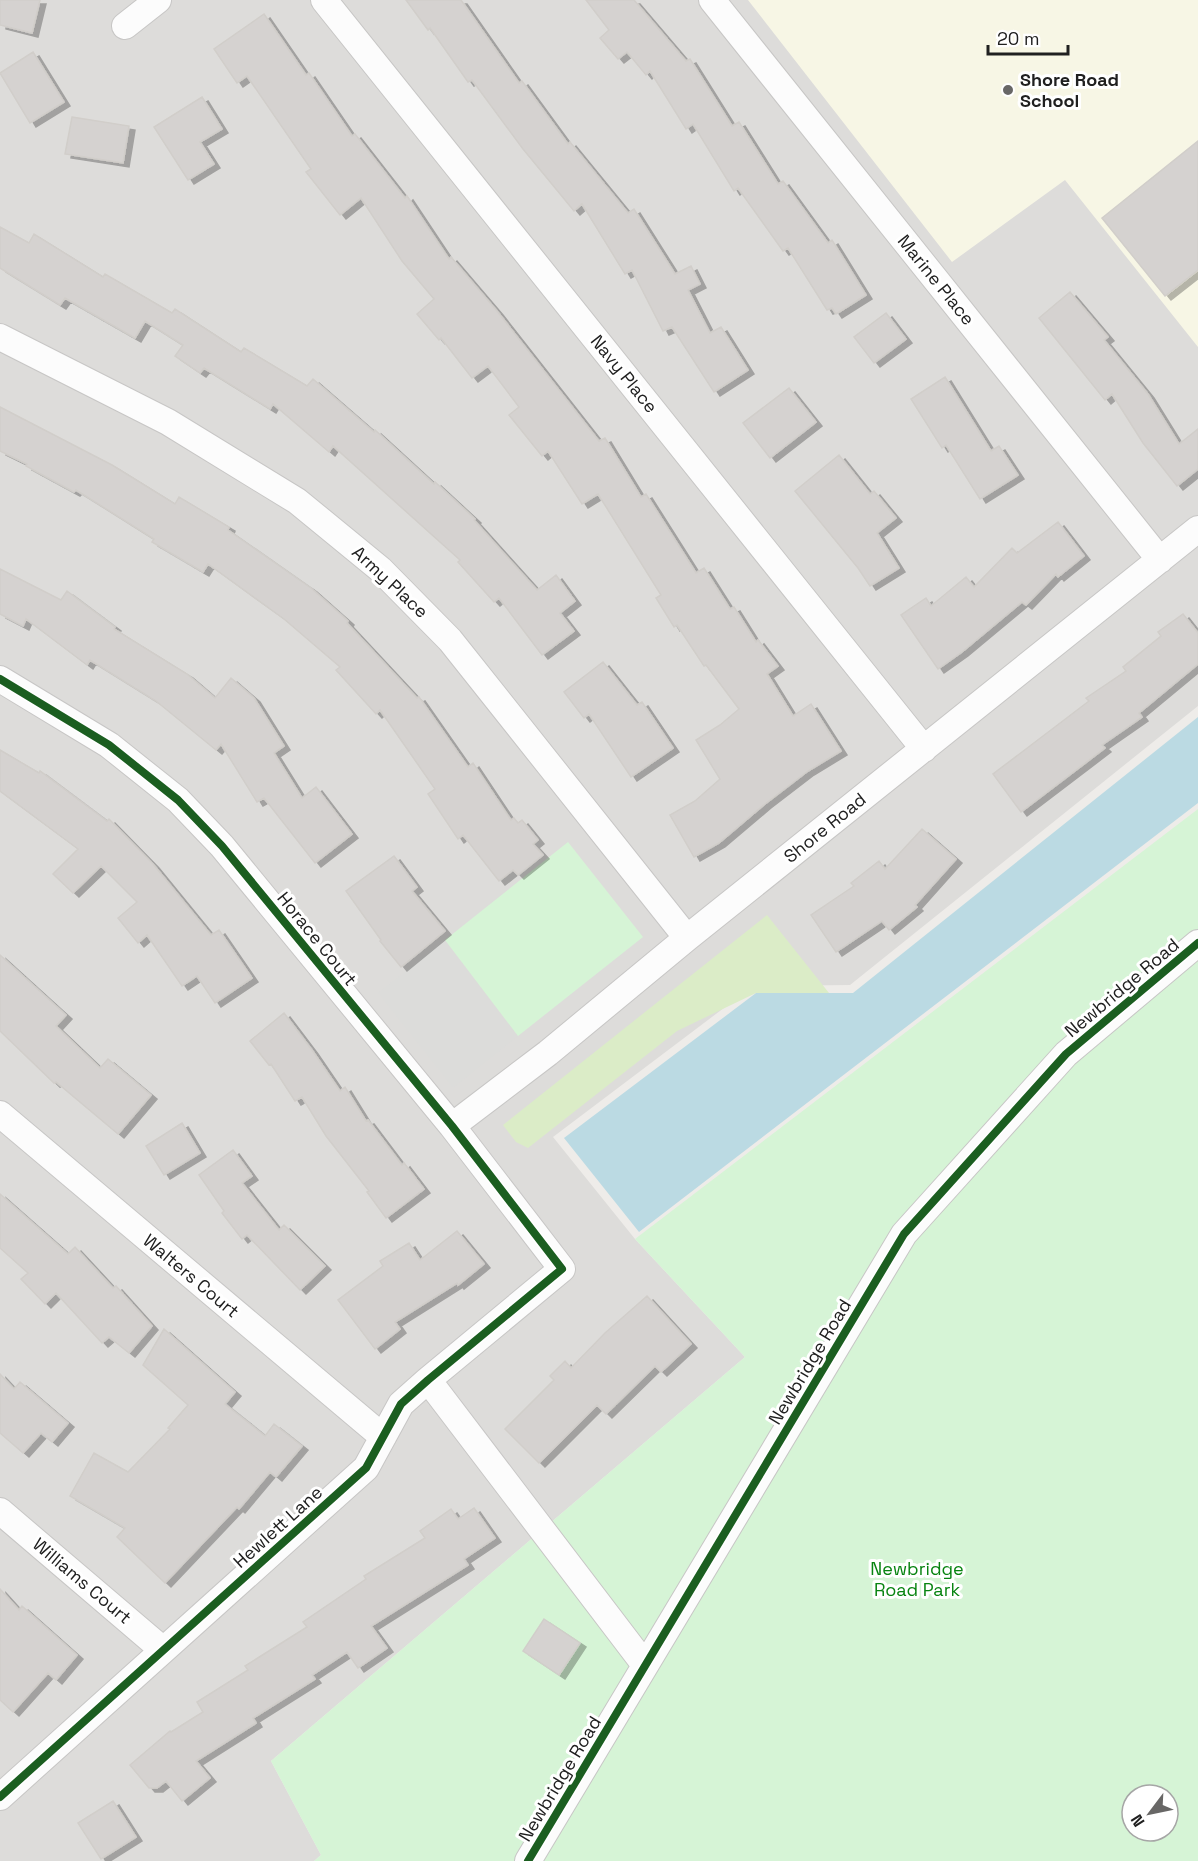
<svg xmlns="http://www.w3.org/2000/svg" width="1198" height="1861" font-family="'Space Grotesk',sans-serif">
<defs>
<filter id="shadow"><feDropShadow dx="6" dy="4" stdDeviation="0" flood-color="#0004"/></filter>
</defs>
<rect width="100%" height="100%" fill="#eeece9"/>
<path fill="#dddcda" d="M 0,0 L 1198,0 L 1198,706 L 850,985 L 753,986 L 553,1137 L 635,1239 L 745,1357 L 271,1761 L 321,1855 L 314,1861 L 0,1861 Z"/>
<path fill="#f7f6e5" d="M 748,0 L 1198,0 L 1198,347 L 1065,180 L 952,262 Z"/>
<path fill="#dcdcda" d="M 445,940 L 518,1036 L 453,1088 L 378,993 Z"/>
<path fill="#dbecc7" d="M 767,915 L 829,993 L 756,993 L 677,1031 L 528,1148 L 516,1142 L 503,1125 Z"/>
<path fill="#d6f4d6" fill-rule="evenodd" d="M 1198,809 L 1198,1861 L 314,1861 L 321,1855 L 271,1761 L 745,1357 L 635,1239 ZM 1132,1795 L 1168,1795 L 1168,1831 L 1132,1831 Z
M 568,842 L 643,937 L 518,1036 L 445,940 Z"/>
<path fill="#bbdae3" d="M 1198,717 L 1198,803 L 639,1232 L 564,1138 L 756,993 L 853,993 Z"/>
<path fill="#d5d2d0" stroke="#d1ceca" stroke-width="1.5" filter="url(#shadow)" d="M 0,0 L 40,0 L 32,33 L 0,25 Z
M 406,0 L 461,0 L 519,83 L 522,81 L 568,144 L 570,142 L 628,213 L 634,209 L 675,274 L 691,266 L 700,284 L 688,290 L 710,333 L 721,327 L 748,370 L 714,392 L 672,327 L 663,331 L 632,270 L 625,274 L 582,204 L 574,211 L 523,149 L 472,80 L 468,82 L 430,28 L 428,30 Z
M 586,0 L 634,0 L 686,61 L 690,59 L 732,126 L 739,122 L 778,184 L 783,181 L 828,243 L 832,240 L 866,295 L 836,314 L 832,308 L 827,310 L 788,248 L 783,251 L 738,188 L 734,191 L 693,124 L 686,129 L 650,71 L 646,75 L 627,52 L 618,59 L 600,38 L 609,30 Z
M 264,14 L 306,75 L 309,73 L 352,136 L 355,134 L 405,198 L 407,196 L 449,259 L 451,257 L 497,311 L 599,441 L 605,438 L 641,497 L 646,494 L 696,573 L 704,568 L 730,609 L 734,607 L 756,642 L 758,640 L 778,666 L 767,674 L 793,716 L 811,704 L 841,751 L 808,771 L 765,804 L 719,843 L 694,857 L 670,815 L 695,801 L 720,779 L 696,740 L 720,725 L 739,709 L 706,665 L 704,666 L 677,625 L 674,627 L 656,598 L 661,595 L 598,494 L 582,504 L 548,451 L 542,456 L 509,415 L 519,407 L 488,366 L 472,378 L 441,338 L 439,340 L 417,314 L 434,299 L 402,261 L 361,198 L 340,215 L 306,172 L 311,169 L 247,76 L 237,83 L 214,49 Z
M 33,52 L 64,102 L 30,123 L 0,73 Z
M 202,97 L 222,129 L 200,142 L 214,164 L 188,180 L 154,127 Z
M 72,117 L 129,126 L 123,163 L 65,154 Z
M 1198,141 L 1198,270 L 1165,296 L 1102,218 Z
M 0,227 L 29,243 L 34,234 L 103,277 L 105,274 L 172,313 L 175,309 L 241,352 L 244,348 L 307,386 L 313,379 L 374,432 L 375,430 L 434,484 L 435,482 L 475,519 L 474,520 L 537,590 L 556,575 L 575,601 L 560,613 L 574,631 L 542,655 L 499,598 L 494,602 L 458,562 L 460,560 L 333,446 L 329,452 L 273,404 L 270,409 L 204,368 L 200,373 L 175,356 L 183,345 L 145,321 L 135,338 L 65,298 L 60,305 L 0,268 Z
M 1070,292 L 1108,337 L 1104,340 L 1148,394 L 1179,444 L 1198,429 L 1198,469 L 1177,486 L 1143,443 L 1112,394 L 1105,400 L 1039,318 Z
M 886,313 L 906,339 L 874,363 L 854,337 Z
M 945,377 L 991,451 L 999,446 L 1018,475 L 980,499 L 946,445 L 942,448 L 911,399 Z
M 789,388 L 816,422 L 770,458 L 743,423 Z
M 0,407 L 112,465 L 175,504 L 179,497 L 229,527 L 228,530 L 311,588 L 348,621 L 347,623 L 417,698 L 419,697 L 468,767 L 473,763 L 511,820 L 514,818 L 518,823 L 522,820 L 538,840 L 533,844 L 543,855 L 518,875 L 513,870 L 499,881 L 463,835 L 458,839 L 428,794 L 435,789 L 380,710 L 376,714 L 336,670 L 340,667 L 284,619 L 208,564 L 203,572 L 152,542 L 154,539 L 76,490 L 74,492 L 26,466 L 27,464 L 0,451 Z
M 839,455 L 870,494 L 874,491 L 896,518 L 877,533 L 899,568 L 870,586 L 858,568 L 795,491 Z
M 1058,522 L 1084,556 L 1058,577 L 1056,574 L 1026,605 L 1022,602 L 962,652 L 938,669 L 901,615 L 926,598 L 931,606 L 966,577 L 974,587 L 1012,548 L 1017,553 Z
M 0,569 L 61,600 L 67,591 L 115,627 L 114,629 L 187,674 L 215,698 L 231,678 L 254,698 L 284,746 L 274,753 L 302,798 L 316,787 L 352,834 L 315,863 L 264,798 L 257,802 L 221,744 L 216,750 L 156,701 L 90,660 L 87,665 L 26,619 L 23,626 L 0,614 Z
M 1183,614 L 1198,633 L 1198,664 L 1139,713 L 1142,717 L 1102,745 L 1105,748 L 1021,812 L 993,774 L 1089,701 L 1086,698 L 1126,671 L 1123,667 L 1161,636 L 1158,632 Z
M 603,662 L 637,705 L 642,702 L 673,748 L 631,777 L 589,714 L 584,718 L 564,692 Z
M 0,750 L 39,773 L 40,771 L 107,821 L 109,819 L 153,864 L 211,935 L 219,930 L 252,978 L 215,1003 L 197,976 L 182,986 L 147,935 L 138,943 L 118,918 L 137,902 L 101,866 L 73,893 L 53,874 L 78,849 L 0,791 Z
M 922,829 L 956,859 L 915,905 L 917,907 L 889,930 L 882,921 L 836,952 L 811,915 L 854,886 L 851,883 L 879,861 L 885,869 Z
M 394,856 L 417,887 L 412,891 L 445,931 L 401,967 L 380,941 L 381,940 L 346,891 Z
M 0,955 L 66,1015 L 56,1026 L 100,1068 L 108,1059 L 151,1095 L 118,1134 L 56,1082 L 54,1083 L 0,1031 Z
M 284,1013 L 312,1050 L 340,1091 L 345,1087 L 366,1121 L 368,1120 L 402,1165 L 404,1163 L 424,1189 L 386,1218 L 367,1192 L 369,1191 L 326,1136 L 302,1097 L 295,1101 L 271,1064 L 269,1065 L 250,1041 Z
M 182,1123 L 200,1153 L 164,1175 L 146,1146 Z
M 233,1150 L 252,1176 L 242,1183 L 279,1230 L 284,1225 L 325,1266 L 300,1290 L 247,1235 L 242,1239 L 222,1213 L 224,1211 L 199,1175 Z
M 0,1194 L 68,1254 L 75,1247 L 113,1288 L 116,1286 L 152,1326 L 129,1353 L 109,1337 L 102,1343 L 56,1293 L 45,1304 L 21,1279 L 28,1273 L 0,1248 Z
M 457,1231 L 484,1264 L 458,1285 L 457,1283 L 395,1322 L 400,1329 L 375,1349 L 338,1300 L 383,1266 L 380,1261 L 409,1243 L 420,1260 Z
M 647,1296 L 691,1344 L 661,1372 L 655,1366 L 606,1414 L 597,1405 L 539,1463 L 505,1429 L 554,1380 L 550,1376 L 565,1361 L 571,1368 L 605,1333 Z
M 164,1329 L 235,1392 L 225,1404 L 265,1436 L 274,1424 L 302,1446 L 276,1477 L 270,1472 L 239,1509 L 237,1507 L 165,1583 L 117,1537 L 125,1528 L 70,1496 L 94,1453 L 128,1472 L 170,1429 L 168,1428 L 188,1405 L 143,1365 Z
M 0,1374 L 14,1389 L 20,1382 L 68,1423 L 52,1442 L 41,1433 L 23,1453 L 0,1433 Z
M 474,1508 L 495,1538 L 464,1559 L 468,1565 L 371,1626 L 387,1648 L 358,1668 L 347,1652 L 312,1675 L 315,1679 L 253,1718 L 256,1723 L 196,1761 L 210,1778 L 182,1801 L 166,1781 L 157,1788 L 149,1788 L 130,1765 L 170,1731 L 171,1732 L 203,1712 L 197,1702 L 248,1670 L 245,1666 L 307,1627 L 303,1622 L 366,1579 L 364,1576 L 425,1538 L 420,1531 L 451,1509 L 458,1519 Z
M 0,1589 L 19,1610 L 22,1606 L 77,1655 L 56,1680 L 48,1673 L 13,1712 L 0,1700 Z
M 544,1619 L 580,1643 L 559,1675 L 523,1651 Z
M 113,1801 L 136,1837 L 101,1859 L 78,1823 Z"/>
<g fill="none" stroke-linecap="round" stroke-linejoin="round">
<g stroke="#c7c6c5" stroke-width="28">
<path id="street" d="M 324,0 L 924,749
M 712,0 L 1160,560
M 125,26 L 158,0
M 0,337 L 168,422 L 297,501 L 380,569 L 450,640 L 687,938
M 0,679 L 109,745 L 178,800 L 222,846 L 452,1126 L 562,1269 L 428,1380 L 401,1404 L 366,1468 L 0,1797
M 0,1114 L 383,1437
M 452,1126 L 548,1053 L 687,938 L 1198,529
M 428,1380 L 645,1665
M 0,1511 L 163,1650
M 528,1861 L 904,1234 L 1066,1054 L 1198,943"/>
</g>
<use href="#street" stroke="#fcfcfc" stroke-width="26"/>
<g stroke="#fff" stroke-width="11">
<path id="cycleway" d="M 0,679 L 109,745 L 178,800 L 222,846 L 452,1126 L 562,1269 L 428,1380 L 401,1404 L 366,1468 L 0,1797
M 528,1861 L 904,1234 L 1066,1054 L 1198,943"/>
</g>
<use href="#cycleway" stroke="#1b5e20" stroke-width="8"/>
</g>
<circle fill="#686766" stroke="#fff" stroke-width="2" cx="1008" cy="90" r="6"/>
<g text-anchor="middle" stroke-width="6" stroke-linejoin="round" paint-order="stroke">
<g font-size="18" font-weight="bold" fill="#202020" stroke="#fff" text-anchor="start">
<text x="1020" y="86">Shore Road<tspan x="1020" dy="21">School</tspan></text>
</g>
<g font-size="18" fill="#202020" stroke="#fff">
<text transform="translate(936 280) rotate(51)" y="6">Marine Place</text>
<text transform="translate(624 374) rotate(51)" y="6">Navy Place</text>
<text transform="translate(390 582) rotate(43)" y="6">Army Place</text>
<text transform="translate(825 828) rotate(-39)" y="6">Shore Road</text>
<text transform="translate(317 939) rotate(51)" y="6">Horace Court</text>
<text transform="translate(1122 988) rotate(-40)" y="6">Newbridge Road</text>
<text transform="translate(191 1276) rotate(40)" y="6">Walters Court</text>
<text transform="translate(810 1362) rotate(-59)" y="6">Newbridge Road</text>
<text transform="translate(278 1527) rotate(-42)" y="6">Hewlett Lane</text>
<text transform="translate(82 1581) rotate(40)" y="6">Williams Court</text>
<text transform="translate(560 1779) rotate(-59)" y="6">Newbridge Road</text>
</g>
<g font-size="18" fill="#088411" stroke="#fff">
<text x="917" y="1575">Newbridge<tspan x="917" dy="21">Road Park</tspan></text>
</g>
</g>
<g transform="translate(1150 1813) rotate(238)"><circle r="28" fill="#ffffff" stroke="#a6a6a6" stroke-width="1.5"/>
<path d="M0-4.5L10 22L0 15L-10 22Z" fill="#686766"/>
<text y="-9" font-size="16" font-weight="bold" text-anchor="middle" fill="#202020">N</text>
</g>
<path d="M988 45v9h80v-9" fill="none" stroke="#202020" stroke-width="3"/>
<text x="997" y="45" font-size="18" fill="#202020" stroke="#ffffff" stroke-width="4.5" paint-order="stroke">20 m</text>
</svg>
